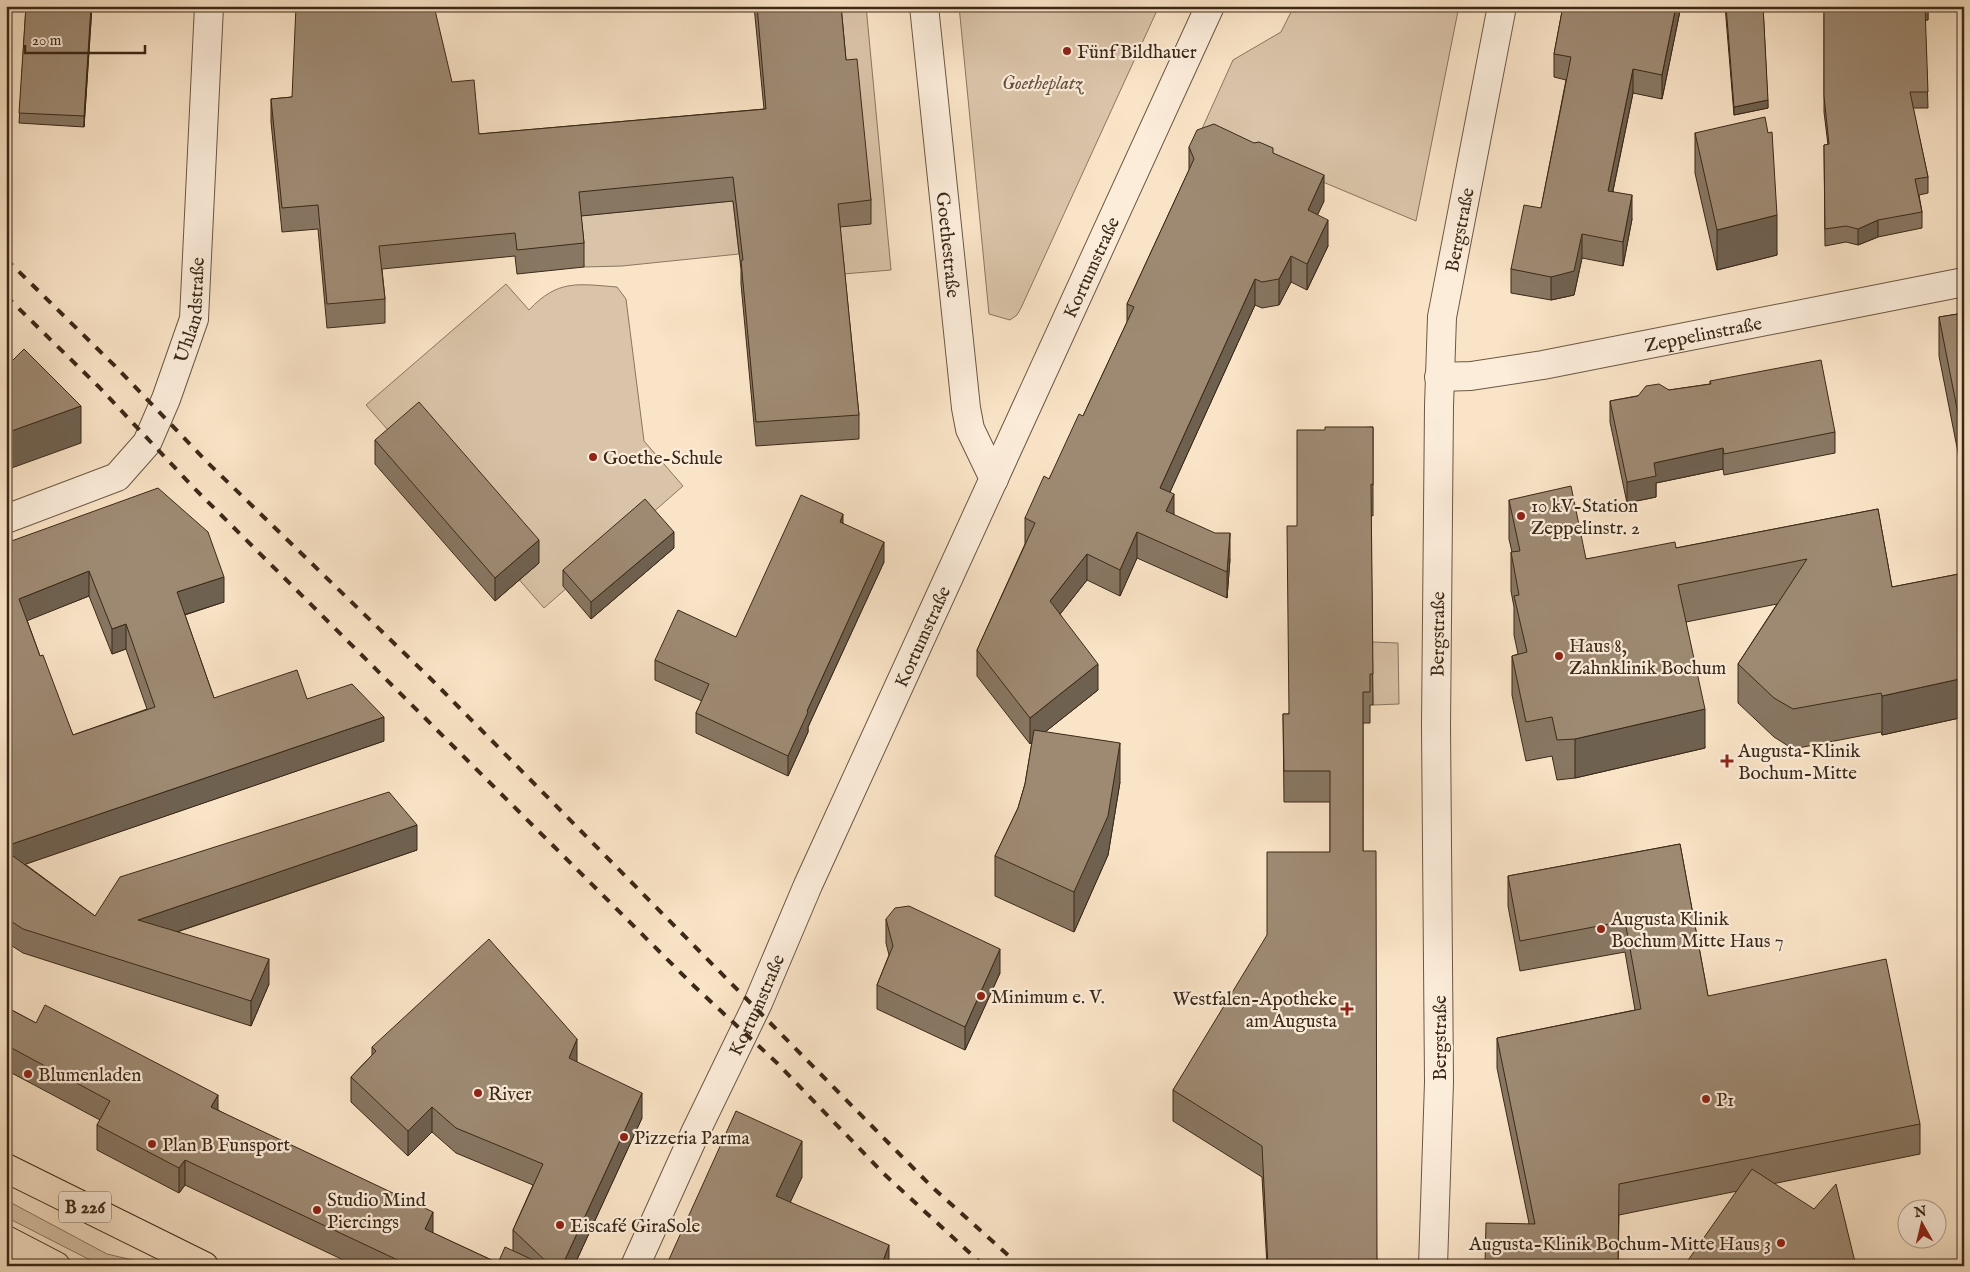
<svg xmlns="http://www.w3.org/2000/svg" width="1970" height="1272" font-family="'IM FELL English',serif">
<rect width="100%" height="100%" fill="#fae4c7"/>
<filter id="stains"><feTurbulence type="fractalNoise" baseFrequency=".004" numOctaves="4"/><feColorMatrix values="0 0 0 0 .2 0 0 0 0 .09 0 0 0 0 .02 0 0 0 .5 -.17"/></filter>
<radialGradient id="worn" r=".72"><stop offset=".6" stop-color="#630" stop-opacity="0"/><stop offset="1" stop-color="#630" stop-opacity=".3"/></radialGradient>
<path fill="#dac4a9" stroke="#8a7660" d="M 838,6 L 866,6 L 891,270 L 843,274 L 803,231 L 846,84 Z
M 959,6 L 1159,6 L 1021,308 L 1017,315 L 1010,320 L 989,314 Z
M 1294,6 L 1459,6 L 1416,221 L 1201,131 L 1233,60 L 1281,32 Z
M 733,201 L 739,254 L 622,266 L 584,267 L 579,216 Z
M 506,284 L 529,310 C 558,279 578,284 617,287 L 626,299 L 644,441 L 683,486 L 544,608 L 366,405 Z
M 1372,642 L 1398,643 L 1399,704 L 1373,705 Z
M 6,1200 L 107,1254 L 158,1266 L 102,1266 L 6,1217 Z"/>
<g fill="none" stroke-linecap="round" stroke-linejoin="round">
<g stroke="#6b5743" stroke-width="30">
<g id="minor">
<path id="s1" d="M 924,6 L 966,408 L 970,429 L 994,479"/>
<path id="s2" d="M 1439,377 L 1471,376 L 1543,365 L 1964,282"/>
<path id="s3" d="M 6,519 L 117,477 L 147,443 L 166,399 L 194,319 L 209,6"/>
<path id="s4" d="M 635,1266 L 696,1131 L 758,1003 L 808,885 L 1210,6"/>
</g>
</g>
<g stroke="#6b5743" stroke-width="30">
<g id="tertiary">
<path id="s5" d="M 1433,1266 L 1439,1082 L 1436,726 L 1439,406 L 1442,317 L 1502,6"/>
</g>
</g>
<g stroke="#3b2817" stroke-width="30">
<path id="primary" d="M 6,1168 L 204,1266
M 6,1240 L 56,1266"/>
</g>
<use href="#minor" stroke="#fceddb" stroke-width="28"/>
<use href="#tertiary" stroke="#fceddb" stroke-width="28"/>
<use href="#primary" stroke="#fae4c7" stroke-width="28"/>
<path stroke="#3b2817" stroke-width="4" stroke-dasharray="9 9" stroke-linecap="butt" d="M 6,259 L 116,367 L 208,463 L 432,680 L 931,1186 L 1020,1266
M 6,296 L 99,387 L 194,488 L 694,986 L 777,1063 L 884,1174 L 984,1266"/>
</g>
<path fill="#887763" stroke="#3b2817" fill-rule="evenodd" d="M 26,6 L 92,6 L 84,127 L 19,123 Z
M 754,6 L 841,6 L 846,60 L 871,200 L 871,224 L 840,227 L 859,415 L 859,439 L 756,446 L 741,284 L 741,269 L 733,201 L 581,216 L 584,243 L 584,267 L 517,274 L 515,256 L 382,269 L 385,299 L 385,323 L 327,328 L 318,229 L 282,232 L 271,122 L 271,99 L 452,82 L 479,134 L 764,109 Z
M 1563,6 L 1681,6 L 1662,99 L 1633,93 L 1613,191 L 1632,219 L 1623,266 L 1582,258 L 1574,295 L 1551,300 L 1511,293 L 1511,269 L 1541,208 L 1566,80 L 1554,77 L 1554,54 Z
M 1725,6 L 1763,6 L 1768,108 L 1734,115 Z
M 1824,6 L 1928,6 L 1928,20 L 1925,20 L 1928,108 L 1913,108 L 1928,177 L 1928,193 L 1919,195 L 1922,212 L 1922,228 L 1878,237 L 1858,245 L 1846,242 L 1825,246 L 1824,145 L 1828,145 L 1824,112 Z
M 1695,133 L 1768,133 L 1777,255 L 1717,270 L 1695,173 Z
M 1189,147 L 1273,153 L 1324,201 L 1317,215 L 1328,246 L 1307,290 L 1291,282 L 1279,305 L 1262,308 L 1255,305 L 1170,492 L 1174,515 L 1230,559 L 1227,598 L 1137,558 L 1120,596 L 1087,580 L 1060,614 L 1098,690 L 1045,732 L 1120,782 L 1108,855 L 1074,932 L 995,896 L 995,856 L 1018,808 L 1025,784 L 1032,742 L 1030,744 L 977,676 L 977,650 L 1025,544 L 1025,518 L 1049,479 L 1083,416 L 1127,322 L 1127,304 L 1189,170 Z
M 1964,313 L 1964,483 L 1939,356 L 1939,317 Z
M 1710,381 L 1835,432 L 1835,453 L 1724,475 L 1723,469 L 1656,483 L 1656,497 L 1627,503 L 1610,422 L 1610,401 L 1669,390 L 1710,384 Z
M 1373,427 L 1373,516 L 1371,515 L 1373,705 L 1370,705 L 1370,723 L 1363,723 L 1363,851 L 1377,1266 L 1267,1266 L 1262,1177 L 1173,1121 L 1173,1090 L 1330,852 L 1330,802 L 1284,802 L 1283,714 L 1289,714 L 1325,430 Z
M 375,440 L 539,563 L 495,601 L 375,464 Z
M 1509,500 L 1586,559 L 1676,548 L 1878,509 L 1892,587 L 1964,573 L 1964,717 L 1882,735 L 1881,732 L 1793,749 L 1774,737 L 1738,703 L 1738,664 L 1777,604 L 1686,622 L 1705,748 L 1575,778 L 1557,780 L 1552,756 L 1526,761 L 1512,695 L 1512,656 L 1518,654 L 1514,635 L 1514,607 L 1511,591 L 1511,552 L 1512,552 L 1509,539 Z
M 843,523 L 884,562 L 808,727 L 808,732 L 788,776 L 696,733 L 696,713 L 702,701 L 655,680 L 655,660 L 736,637 Z
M 6,543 L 224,602 L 185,615 L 214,698 L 307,699 L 384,741 L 25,864 L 95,916 L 417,850 L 177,932 L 269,984 L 251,1026 L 23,953 L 6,942 ZM 89,596 L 112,654 L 126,649 L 147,709 L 73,735 L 40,656 L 27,620 Z
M 674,548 L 591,619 L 563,586 L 563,570 Z
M 1680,844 L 1708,996 L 1920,1124 L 1920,1154 L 1619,1215 L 1618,1266 L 1485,1266 L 1529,1223 L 1497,1068 L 1497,1038 L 1635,1010 L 1625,952 L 1520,971 L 1508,906 L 1508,876 Z
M 886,919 L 1000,973 L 965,1050 L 877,1009 L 877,985 L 889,955 L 886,943 Z
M 6,1007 L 36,1023 L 218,1110 L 433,1233 L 498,1263 L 513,1250 L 513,1230 L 533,1185 L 456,1153 L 432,1132 L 408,1156 L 351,1102 L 351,1077 L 372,1055 L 372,1047 L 577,1062 L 642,1118 L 574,1266 L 356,1266 L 185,1185 L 179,1193 L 97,1150 L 97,1125 L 100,1120 L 6,1070 Z
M 802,1177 L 790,1202 L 889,1266 L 666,1266 Z"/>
<path fill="#6f6150" stroke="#3b2817" d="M 91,6 L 92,6 L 84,127 L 84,116 Z
M 1676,6 L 1681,6 L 1662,99 L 1662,75 Z
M 1925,6 L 1928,6 L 1928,20 L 1925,20 Z
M 1633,69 L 1633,93 L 1608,214 L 1608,191 Z
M 1768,100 L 1768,108 L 1734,115 L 1734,107 Z
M 1324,175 L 1324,201 L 1308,236 L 1308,210 Z
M 1632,195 L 1632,219 L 1623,266 L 1623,242 Z
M 1777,215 L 1777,255 L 1717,270 L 1717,230 Z
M 1328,220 L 1328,246 L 1307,290 L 1307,264 Z
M 1878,220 L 1878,237 L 1858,245 L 1858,229 Z
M 1582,234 L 1582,258 L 1574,295 L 1551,300 L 1551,277 Z
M 1291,256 L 1291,282 L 1279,305 L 1279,279 Z
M 1255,279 L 1255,305 L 1160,514 L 1160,488 Z
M 81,406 L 81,443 L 6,470 L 6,433 Z
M 1723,448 L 1723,469 L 1656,483 L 1656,497 L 1627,503 L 1627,482 L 1654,463 Z
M 1174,494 L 1174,520 L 1166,511 Z
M 843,514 L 843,533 L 840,522 Z
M 674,532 L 674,548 L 591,619 L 591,602 Z
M 1137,532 L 1137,558 L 1120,596 L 1120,570 Z
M 1230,533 L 1230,559 L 1227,598 L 1227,572 Z
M 539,540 L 539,563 L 495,601 L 495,578 Z
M 884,542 L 884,562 L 808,727 L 808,732 L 788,776 L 788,756 L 807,711 Z
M 1087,554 L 1087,580 L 1050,627 L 1050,601 Z
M 89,571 L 89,596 L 19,624 L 19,599 Z
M 224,577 L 224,602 L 177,617 L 177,592 Z
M 126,624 L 126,649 L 112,654 L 112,629 Z
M 1098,664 L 1098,690 L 1030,744 L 1030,718 Z
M 1964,678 L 1964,717 L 1882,735 L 1882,696 Z
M 1705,709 L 1705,748 L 1575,778 L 1575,739 Z
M 384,717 L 384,741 L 6,871 L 6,846 Z
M 1120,743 L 1120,782 L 1108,855 L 1074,932 L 1074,892 Z
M 417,825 L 417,850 L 138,945 L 138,920 Z
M 1000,949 L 1000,973 L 965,1050 L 965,1027 Z
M 269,959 L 269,984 L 251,1026 L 251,1001 Z
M 577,1039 L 577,1064 L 569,1058 Z
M 642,1093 L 642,1118 L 574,1266 L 562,1266 Z
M 218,1095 L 218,1120 L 211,1107 Z
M 432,1107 L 432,1132 L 408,1156 L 408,1131 Z
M 802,1141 L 802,1177 L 776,1233 L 776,1196 Z
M 185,1160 L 185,1185 L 179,1193 L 179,1168 Z
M 433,1212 L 433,1237 L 425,1229 Z
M 889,1245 L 889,1266 L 881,1266 Z"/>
<path fill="#9e8a73" stroke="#3b2817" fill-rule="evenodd" d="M 26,6 L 91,6 L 84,116 L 19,113 Z
M 296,6 L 434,6 L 452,82 L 474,80 L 479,134 L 766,109 L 757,6 L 841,6 L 846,60 L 857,59 L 871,200 L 838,204 L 859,415 L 756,422 L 741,261 L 743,260 L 733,177 L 579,192 L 584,243 L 517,250 L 515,233 L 379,246 L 385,299 L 327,304 L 318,205 L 282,208 L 271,99 L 292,97 Z
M 1563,6 L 1676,6 L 1662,75 L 1633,69 L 1608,191 L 1632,195 L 1623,242 L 1582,234 L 1574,271 L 1551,277 L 1511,269 L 1524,205 L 1541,208 L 1571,57 L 1554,54 Z
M 1726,6 L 1763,6 L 1768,100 L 1734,107 Z
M 1824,6 L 1925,6 L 1928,92 L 1910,92 L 1928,177 L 1915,179 L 1922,212 L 1878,220 L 1858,229 L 1846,226 L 1825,229 L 1824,145 L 1829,144 L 1824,96 Z
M 1765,117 L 1768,133 L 1772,132 L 1777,215 L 1717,230 L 1695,133 Z
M 1214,124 L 1254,143 L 1259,142 L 1273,148 L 1273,153 L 1324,175 L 1308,210 L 1328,220 L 1307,264 L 1291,256 L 1279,279 L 1262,282 L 1255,279 L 1160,488 L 1174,494 L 1166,511 L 1215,533 L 1230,533 L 1227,572 L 1137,532 L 1120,570 L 1087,554 L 1050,601 L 1098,664 L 1030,718 L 977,650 L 1035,523 L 1025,518 L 1044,476 L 1049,479 L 1079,414 L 1083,416 L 1134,307 L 1127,304 L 1194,159 L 1189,147 L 1197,130 Z
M 1964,313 L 1964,444 L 1939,317 Z
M 24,349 L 81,406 L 6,433 L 6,363 L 13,360 Z
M 1821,360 L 1835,432 L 1724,454 L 1723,448 L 1654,463 L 1656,476 L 1627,482 L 1610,401 L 1638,396 L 1646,386 L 1659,384 L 1669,390 L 1711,384 L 1710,381 Z
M 419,402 L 539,540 L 495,578 L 375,440 Z
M 1325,427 L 1373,427 L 1373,485 L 1371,484 L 1373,674 L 1370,674 L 1370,692 L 1363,692 L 1363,851 L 1376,851 L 1377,1266 L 1268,1266 L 1262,1146 L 1173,1090 L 1267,935 L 1267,852 L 1330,852 L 1330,771 L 1284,771 L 1283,714 L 1289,714 L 1287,526 L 1297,526 L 1297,430 L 1325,430 Z
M 1571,486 L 1586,559 L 1675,542 L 1676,548 L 1878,509 L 1892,587 L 1964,573 L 1964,678 L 1882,696 L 1881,693 L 1793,709 L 1774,698 L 1738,664 L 1807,559 L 1678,585 L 1705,709 L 1575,739 L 1557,740 L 1552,717 L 1526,722 L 1512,656 L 1527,652 L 1514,596 L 1519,595 L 1511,552 L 1520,551 L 1509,500 Z
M 158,488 L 208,532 L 224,577 L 177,592 L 214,698 L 297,670 L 307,699 L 352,684 L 384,717 L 6,846 L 6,543 ZM 89,571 L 112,629 L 126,624 L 155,707 L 73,735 L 43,655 L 40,656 L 19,599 Z
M 801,495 L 843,514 L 840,522 L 884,542 L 807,711 L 808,712 L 788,756 L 696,713 L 709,684 L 655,660 L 678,610 L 736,637 Z
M 645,499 L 674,532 L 591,602 L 563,570 Z
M 1034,730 L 1120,743 L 1108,816 L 1074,892 L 995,856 L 1018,808 L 1025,784 Z
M 389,792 L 417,825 L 138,920 L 269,959 L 251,1001 L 23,929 L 6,918 L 6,851 L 95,916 L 120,877 Z
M 1680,844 L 1708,996 L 1886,959 L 1920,1124 L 1619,1184 L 1618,1266 L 1485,1266 L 1486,1223 L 1535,1224 L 1497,1038 L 1641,1009 L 1625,921 L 1520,941 L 1508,876 Z
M 909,906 L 1000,949 L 965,1027 L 877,985 L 893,946 L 886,919 L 895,908 Z
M 489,939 L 577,1039 L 569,1058 L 642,1093 L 562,1266 L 551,1266 L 513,1230 L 543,1164 L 456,1128 L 432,1107 L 408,1131 L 351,1077 L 376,1051 L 372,1047 Z
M 45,1005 L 218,1095 L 211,1107 L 433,1212 L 425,1229 L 498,1263 L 505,1247 L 546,1266 L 403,1266 L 404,1263 L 185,1160 L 179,1168 L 97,1125 L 110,1101 L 6,1045 L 6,1007 L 36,1023 Z
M 736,1111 L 802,1141 L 776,1196 L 889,1245 L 881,1266 L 754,1266 L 747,1262 L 745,1266 L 666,1266 Z
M 1752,1169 L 1814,1209 L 1836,1184 L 1856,1266 L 1684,1266 Z
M 6,1260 L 15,1264 L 14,1266 L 6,1266 Z"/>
<g fill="#8f2418" stroke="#fceddb" stroke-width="2">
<circle cx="1067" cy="51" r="5"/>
<circle cx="593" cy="457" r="5"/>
<circle cx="1521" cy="516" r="5"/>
<circle cx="1559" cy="656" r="5"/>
<path d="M1724.5 753.5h5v5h5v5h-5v5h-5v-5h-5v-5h5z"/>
<circle cx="1601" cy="929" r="5"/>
<circle cx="981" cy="996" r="5"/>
<path d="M1344.5 1001.5h5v5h5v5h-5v5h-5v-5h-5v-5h5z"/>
<circle cx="28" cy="1074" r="5"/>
<circle cx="478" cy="1093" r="5"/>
<circle cx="1706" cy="1099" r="5"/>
<circle cx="624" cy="1137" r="5"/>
<circle cx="152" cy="1144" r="5"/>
<circle cx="317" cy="1210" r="5"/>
<circle cx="560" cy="1225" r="5"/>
<circle cx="1781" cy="1243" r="5"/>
</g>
<g text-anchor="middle" stroke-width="4.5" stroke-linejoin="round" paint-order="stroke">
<rect fill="#fceddb" stroke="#756352" stroke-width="1" x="59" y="1191.5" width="52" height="31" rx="4"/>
<g font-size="18" font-weight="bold" fill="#3b2817">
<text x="85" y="1213">B 226</text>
</g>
<g font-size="19" fill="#3b2817" stroke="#fceddb" text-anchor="start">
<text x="1077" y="58">Fünf Bildhauer</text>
<text x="603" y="464">Goethe-Schule</text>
<text x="1531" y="512">10 kV-Station<tspan x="1531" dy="22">Zeppelinstr. 2</tspan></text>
<text x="1569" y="652">Haus 8,<tspan x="1569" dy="22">Zahnklinik Bochum</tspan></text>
<text x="1738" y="757">Augusta-Klinik<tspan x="1738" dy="22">Bochum-Mitte</tspan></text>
<text x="1611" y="925">Augusta Klinik<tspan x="1611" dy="22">Bochum Mitte Haus 7</tspan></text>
<text x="991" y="1003">Minimum e. V.</text>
<text x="1337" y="1005" text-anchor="end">Westfalen-Apotheke<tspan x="1337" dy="22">am Augusta</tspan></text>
<text x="38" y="1081">Blumenladen</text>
<text x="488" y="1100">River</text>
<text x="1716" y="1106">P1</text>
<text x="634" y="1144">Pizzeria Parma</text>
<text x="162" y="1151">Plan B Funsport</text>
<text x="327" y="1206">Studio Mind<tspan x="327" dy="22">Piercings</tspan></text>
<text x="570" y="1232">Eiscafé GiraSole</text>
<text x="1771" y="1250" text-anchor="end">Augusta-Klinik Bochum-Mitte Haus 3</text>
</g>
<g font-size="19" font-style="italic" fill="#634f3c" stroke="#fceddb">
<text x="1042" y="89">Goetheplatz</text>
</g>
<g font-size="19" fill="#3b2817" stroke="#fceddb">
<text dy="7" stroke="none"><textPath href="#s5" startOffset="1038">Bergstraße</textPath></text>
<text dy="7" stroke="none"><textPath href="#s1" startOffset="240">Goethestraße</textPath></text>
<text dy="7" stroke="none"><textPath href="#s4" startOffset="1098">Kortumstraße</textPath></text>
<text dy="7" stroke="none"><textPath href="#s3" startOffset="305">Uhlandstraße</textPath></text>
<text dy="7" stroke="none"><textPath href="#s2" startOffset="268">Zeppelinstraße</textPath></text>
<text dy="7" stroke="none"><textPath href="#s5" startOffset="632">Bergstraße</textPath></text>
<text dy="7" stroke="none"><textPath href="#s4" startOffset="692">Kortumstraße</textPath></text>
<text dy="7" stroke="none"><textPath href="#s4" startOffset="288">Kortumstraße</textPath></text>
<text transform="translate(1439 1038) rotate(-90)" y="7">Bergstraße</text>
</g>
</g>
<rect width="1970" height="1272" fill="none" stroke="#fae4c7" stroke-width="25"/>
<rect x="8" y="8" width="1955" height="1257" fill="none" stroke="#3b2817" stroke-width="2.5"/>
<rect x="12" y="12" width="1945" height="1247" fill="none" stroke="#3b2817"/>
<g transform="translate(1922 1224) rotate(352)"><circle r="24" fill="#fceddb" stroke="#af9e8d"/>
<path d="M0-4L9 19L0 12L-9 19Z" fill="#8f2418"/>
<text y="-8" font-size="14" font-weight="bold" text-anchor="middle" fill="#3b2817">N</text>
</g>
<path d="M25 45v8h120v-8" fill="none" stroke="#3b2817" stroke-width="2.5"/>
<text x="32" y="45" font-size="15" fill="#3b2817" stroke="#fceddb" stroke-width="4" paint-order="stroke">20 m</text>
<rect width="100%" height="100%" filter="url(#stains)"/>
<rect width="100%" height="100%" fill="url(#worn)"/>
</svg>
